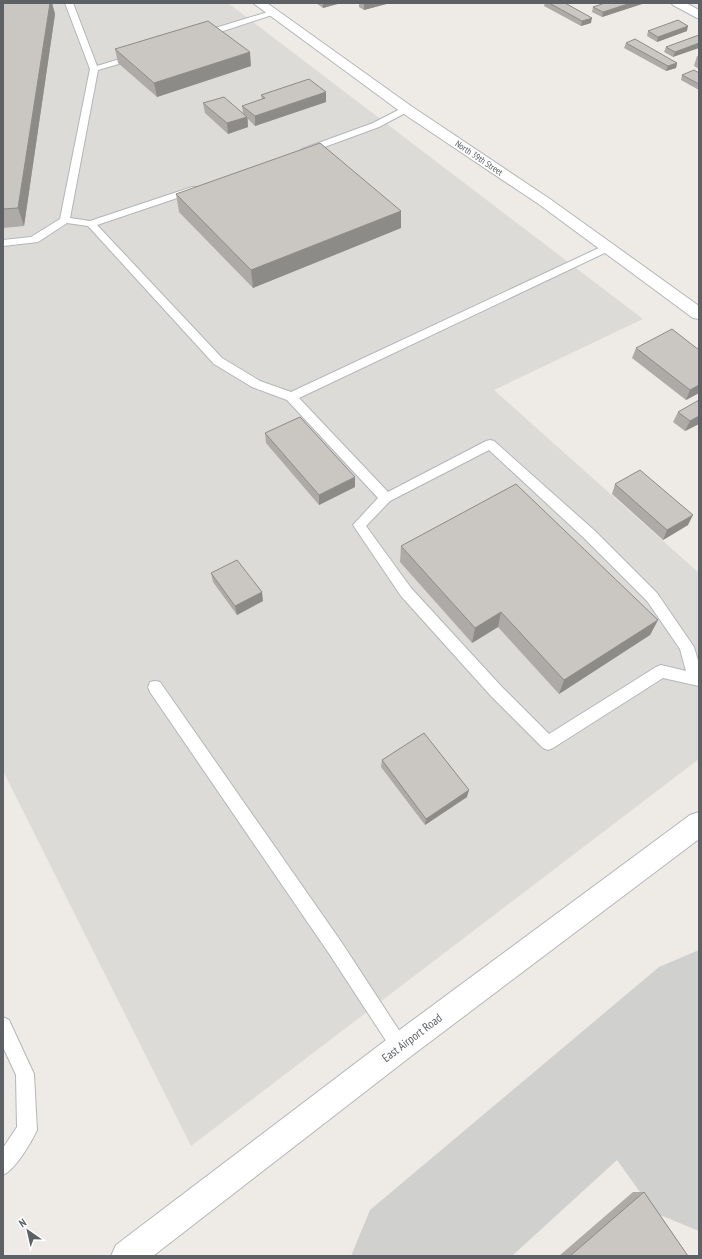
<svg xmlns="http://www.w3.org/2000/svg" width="702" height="1259" font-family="'PT Sans Narrow',sans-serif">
<rect width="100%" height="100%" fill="#eeebe6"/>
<path fill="#dddbd8" d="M 3,3 L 228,3 L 643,319 L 494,390 L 699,573 L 699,759 L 191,1146 L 3,771 Z"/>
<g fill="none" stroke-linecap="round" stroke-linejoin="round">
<path fill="#d0d0ce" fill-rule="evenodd" d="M 699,950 L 699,1231 L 655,1213 L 617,1160 L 512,1256 L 351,1256 L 370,1210 L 659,967 Z"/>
<g stroke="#b3b6b9" stroke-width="2">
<path id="service" d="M 65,3 L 73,3 L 97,66 L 136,54 L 140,56 L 139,58 L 98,70 L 70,218 L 90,221 L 192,187 L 198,187 L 200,189 L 198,191 L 97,225 L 222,358 L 260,381 L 291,392 L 603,246 L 611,246 L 612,248 L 611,250 L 299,398 L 388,492 L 486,441 L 490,440 L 494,441 L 595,531 L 657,593 L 694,647 L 699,664 L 699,686 L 663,678 L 553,748 L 548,750 L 543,748 L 491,696 L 401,596 L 353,525 L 378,498 L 287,400 L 252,387 L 214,364 L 88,226 L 67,223 L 38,242 L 3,246 L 3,240 L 31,237 L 60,219 L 90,69 ZM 489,450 L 585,539 L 647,601 L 680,649 L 686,671 L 661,665 L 656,667 L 549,734 L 501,686 L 411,588 L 366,526 L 390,501 Z
M 271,11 L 274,11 L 278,13 L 205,37 L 199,37 L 198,35 L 199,33 Z
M 406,106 L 409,107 L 410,109 L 409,111 L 379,127 L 308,153 L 305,154 L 301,151 L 302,149 L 373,123 Z
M 155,681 L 160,682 L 342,943 L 406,1041 L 409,1047 L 406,1053 L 400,1056 L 394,1053 L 330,955 L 150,692 L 148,687 L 150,682 Z
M 3,1017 L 9,1020 L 34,1074 L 37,1130 C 31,1143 15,1170 3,1175 L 3,1148 L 17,1127 L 16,1075 L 3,1047 Z"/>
</g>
<g stroke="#b3b6b9" stroke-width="2">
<path id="minor" d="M 253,3 L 267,3 L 411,106 L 550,199 L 699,306 L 699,319 L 693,318 L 540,205 L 401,112 Z
M 671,3 L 686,3 L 699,10 L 699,19 L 673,5 Z"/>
</g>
<g stroke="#b3b6b9" stroke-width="2">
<path id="tertiary" d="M 699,812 L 699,839 L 410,1057 L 153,1256 L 111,1256 L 116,1245 L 390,1037 L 690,815 Z"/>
</g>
<use href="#service" fill="#fff" fill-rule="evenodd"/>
<use href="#minor" fill="#fff" fill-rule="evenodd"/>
<use href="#tertiary" fill="#fff" fill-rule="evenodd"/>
</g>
<path fill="#aeaaa7" d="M 3,3 L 52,3 L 55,14 L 24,226 L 3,228 Z
M 316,3 L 341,3 L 323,8 Z
M 359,3 L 390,3 L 364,10 L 359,7 Z
M 545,3 L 565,3 L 591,23 L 581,26 L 544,6 Z
M 642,4 L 602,17 L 592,12 L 593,7 Z
M 648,31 L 687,31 L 657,42 L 647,36 Z
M 699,35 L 673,57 L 664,52 L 666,47 Z
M 626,43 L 677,63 L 676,68 L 666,71 L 624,48 Z
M 115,49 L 251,66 L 157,97 L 118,63 Z
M 697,56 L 699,56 L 699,69 L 694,66 Z
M 699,73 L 699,90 L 681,80 L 682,75 Z
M 261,95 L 326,102 L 255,126 L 248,119 L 248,127 L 228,134 L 205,113 L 203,103 L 243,113 L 242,106 L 262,99 Z
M 176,194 L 401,228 L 253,288 L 179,212 Z
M 636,348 L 699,393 L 686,400 L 632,358 Z
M 678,412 L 699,424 L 685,431 L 673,422 Z
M 265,433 L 355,487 L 319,505 L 266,443 Z
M 615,484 L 688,525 L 663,540 L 612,494 Z
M 401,546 L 658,620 L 650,635 L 559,694 L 498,627 L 472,643 L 400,562 Z
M 211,573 L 263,601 L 237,615 L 213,582 Z
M 382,760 L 467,797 L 425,825 L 381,767 Z
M 633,1192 L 644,1192 L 688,1256 L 559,1256 Z"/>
<path fill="#8d8b88" d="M 50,3 L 52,3 L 55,14 L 24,226 L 18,208 Z
M 323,3 L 341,3 L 323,8 Z
M 364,3 L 390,3 L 364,10 Z
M 631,3 L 642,3 L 642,4 L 602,17 L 603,12 Z
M 592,18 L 591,23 L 581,26 L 582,21 Z
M 688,26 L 687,31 L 657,42 L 658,37 Z
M 699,43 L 699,48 L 673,57 L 675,52 Z
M 250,52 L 251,66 L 157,97 L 154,83 Z
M 677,63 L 676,68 L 666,71 L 668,66 Z
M 326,92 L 326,102 L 255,126 L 255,116 Z
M 247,117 L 248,127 L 228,134 L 227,123 Z
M 401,211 L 401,228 L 253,288 L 251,270 Z
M 699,385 L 699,393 L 686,400 L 690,390 Z
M 699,416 L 699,424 L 685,431 L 690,421 Z
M 355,477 L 355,487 L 319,505 L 319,495 Z
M 693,515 L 688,525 L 663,540 L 667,530 Z
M 262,592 L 263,601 L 237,615 L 235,606 Z
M 501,612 L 498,627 L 472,643 L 475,628 Z
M 658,620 L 650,635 L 559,694 L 564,680 Z
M 469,790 L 467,797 L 425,825 L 426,819 Z"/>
<path fill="#cac6c2" stroke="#8d8b88" d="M 3,3 L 50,3 L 18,208 L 3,209 Z
M 549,3 L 565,3 L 592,18 L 582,21 Z
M 605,3 L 631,3 L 603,12 L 593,7 Z
M 678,20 L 688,26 L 658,37 L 648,31 Z
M 208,21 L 250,52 L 154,83 L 115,49 Z
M 699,35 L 699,43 L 675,52 L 666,47 Z
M 635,39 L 677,63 L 668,66 L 626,43 Z
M 694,70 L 699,73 L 699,84 L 682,75 Z
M 309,79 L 326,92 L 255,116 L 242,106 L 265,98 L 261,95 Z
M 224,97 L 247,117 L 227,123 L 203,103 Z
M 320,143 L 401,211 L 251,270 L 176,194 Z
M 672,329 L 699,350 L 699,385 L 690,390 L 636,348 Z
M 699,400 L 699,416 L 690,421 L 678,412 Z
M 300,417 L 355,477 L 319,495 L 265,433 Z
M 640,470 L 693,515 L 667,530 L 615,484 Z
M 516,484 L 658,620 L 564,680 L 501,612 L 475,628 L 401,546 Z
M 237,560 L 262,592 L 235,606 L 211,573 Z
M 424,733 L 469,790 L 426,819 L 382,760 Z
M 644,1192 L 688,1256 L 570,1256 Z"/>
<g text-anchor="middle" stroke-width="3" stroke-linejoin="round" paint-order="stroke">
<g font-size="9" fill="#5d6165" stroke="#fff">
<text transform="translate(479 158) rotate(34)" y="3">North 39th Street</text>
</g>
<g font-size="12" fill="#5d6165" stroke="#fff">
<text transform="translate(412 1038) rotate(-37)" y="4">East Airport Road</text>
</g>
</g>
<rect width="702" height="1259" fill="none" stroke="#5d6165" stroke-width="8"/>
<g transform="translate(28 1231) rotate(326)" stroke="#ffffff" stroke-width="3" paint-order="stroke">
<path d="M0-3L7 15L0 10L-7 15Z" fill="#5d6165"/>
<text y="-6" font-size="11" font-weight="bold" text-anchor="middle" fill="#5d6165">N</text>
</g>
</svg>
